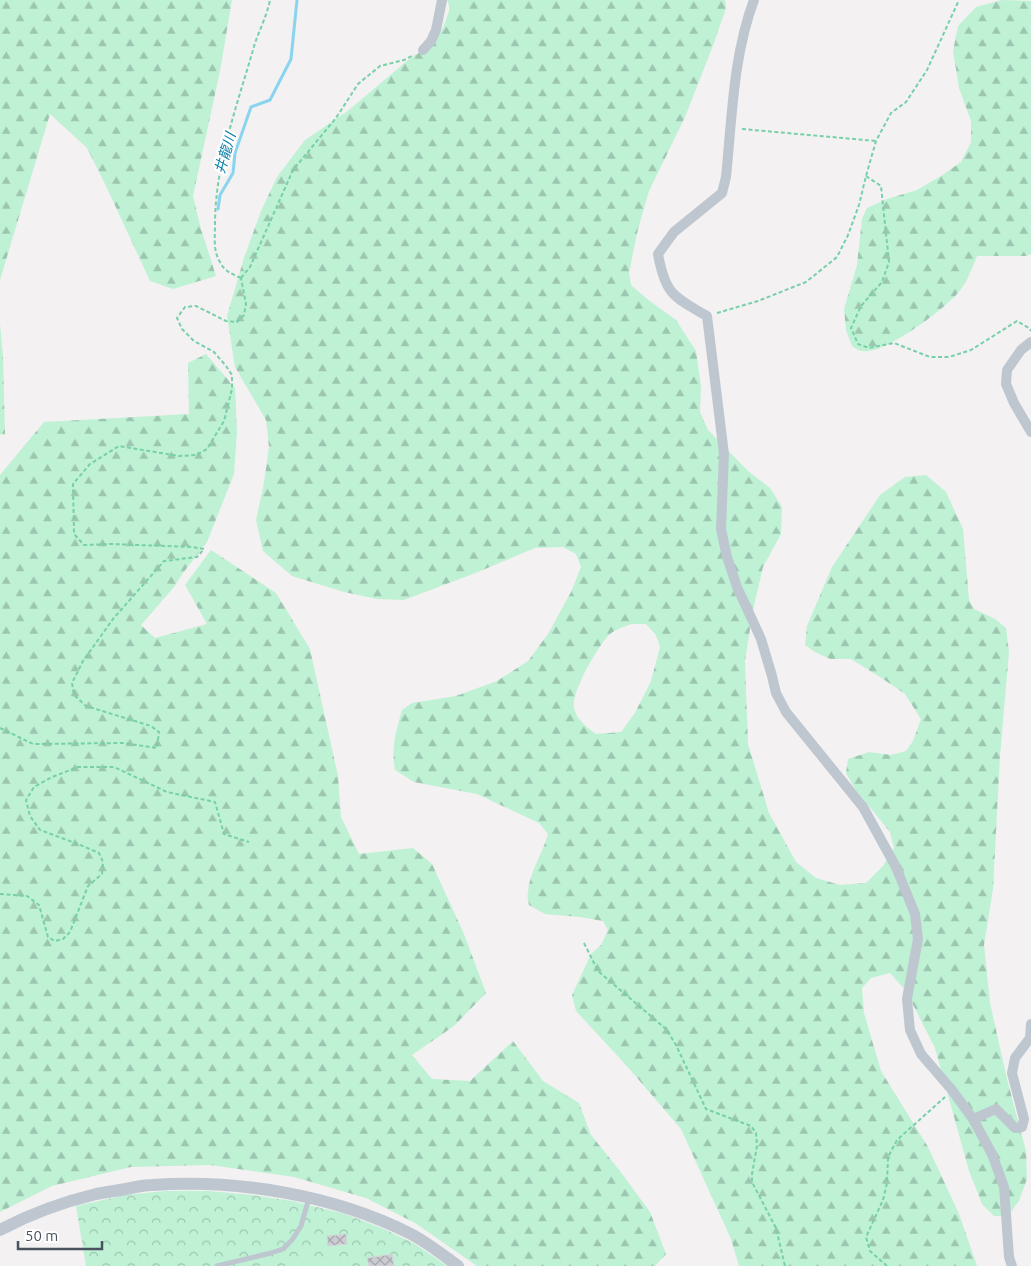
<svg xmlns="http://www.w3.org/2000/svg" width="1031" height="1266" font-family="Ubuntu,'Noto Sans JP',sans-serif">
<defs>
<pattern id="forest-firs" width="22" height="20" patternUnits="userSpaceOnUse" patternTransform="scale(1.25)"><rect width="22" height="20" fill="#bff1d5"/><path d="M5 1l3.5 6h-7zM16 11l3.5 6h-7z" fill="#9dc6b0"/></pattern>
<pattern id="park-crowns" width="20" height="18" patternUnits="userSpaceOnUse" patternTransform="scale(1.25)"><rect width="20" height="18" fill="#bff1d5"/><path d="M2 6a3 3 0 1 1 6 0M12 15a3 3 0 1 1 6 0" fill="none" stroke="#9dc6b0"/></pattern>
<pattern id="building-cross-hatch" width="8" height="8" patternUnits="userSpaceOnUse" patternTransform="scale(1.25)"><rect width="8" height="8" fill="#cbcdd3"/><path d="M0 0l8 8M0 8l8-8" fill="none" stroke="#a7a9ae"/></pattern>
</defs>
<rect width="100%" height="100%" fill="#f3f1f1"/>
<path fill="url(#forest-firs)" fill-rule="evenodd" d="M 0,0 L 232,0 L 220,71 L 193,196 L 201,229 L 216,276 L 173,289 L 150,281 L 106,186 L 87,148 L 50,114 L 0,280 Z
M 447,0 L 725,0 L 726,8 L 714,43 L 685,117 L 649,191 L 638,229 L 629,273 L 631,285 L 647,299 L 676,320 L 696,351 L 701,386 L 700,412 L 708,430 L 748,471 L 770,488 L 782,507 L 781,534 L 763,567 L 753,610 L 745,661 L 748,744 L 769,813 L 796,862 L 816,878 L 840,885 L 866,883 L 883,866 L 894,848 L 890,832 L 855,789 L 846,773 L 848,759 L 869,752 L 891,755 L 906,751 L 913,741 L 921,719 L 905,694 L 883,679 L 851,659 L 830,659 L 815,652 L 805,645 L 807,626 L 832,567 L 880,495 L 905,477 L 926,475 L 946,492 L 963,529 L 969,600 L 974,609 L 995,619 L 1006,628 L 1009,652 L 1000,756 L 993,889 L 984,945 L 990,1003 L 1007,1079 L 1026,1151 L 1027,1179 L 1019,1201 L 1008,1216 L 994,1216 L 982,1204 L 969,1171 L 935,1048 L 906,991 L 890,973 L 871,978 L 862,988 L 864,1013 L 881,1071 L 928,1147 L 959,1214 L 977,1266 L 739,1266 L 731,1239 L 681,1129 L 626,1065 L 576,1011 L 572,995 L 591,954 L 601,945 L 608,930 L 603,921 L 580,917 L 545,914 L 529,905 C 528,901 527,896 528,892 C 529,873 543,853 548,834 L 539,823 L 477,794 L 414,782 L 395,770 C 391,747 396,732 402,710 L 412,703 L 456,696 L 497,681 L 528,661 L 548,634 L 571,592 L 581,567 L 576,554 L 563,547 L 535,548 L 478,572 L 404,600 L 377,599 L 344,592 L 292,576 L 263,551 L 256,520 L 264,483 L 269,447 L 266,420 L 235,367 L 227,316 L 244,258 L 261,211 L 277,177 L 305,140 L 349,110 L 408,60 L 435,42 L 443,28 L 450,8 ZM 632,624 L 646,624 L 656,635 L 660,647 L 651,681 L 635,713 L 621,732 L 596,734 C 587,727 577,721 574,708 C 571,692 597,648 608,636 C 615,629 623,627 632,624 Z
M 1002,0 L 1031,1 L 1031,254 L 1026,256 L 977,256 C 972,269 966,284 957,294 C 943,310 884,355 862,351 C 859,351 855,348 852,346 L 846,330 L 844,309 L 857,265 L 862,219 L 867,208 L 887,199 L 917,190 L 941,176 L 961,162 L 971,142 L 971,121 L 959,88 L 953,51 L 958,26 L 976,7 Z
M 0,324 L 3,357 L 5,435 L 0,434 Z
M 206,354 L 235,388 L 237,432 L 234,474 L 207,542 L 183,573 L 174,587 L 141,625 L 155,638 L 207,624 L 185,585 L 211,550 L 276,593 L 310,649 L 338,776 L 341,817 L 359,854 L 413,848 L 432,864 L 464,934 L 486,993 L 454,1026 L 412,1055 L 432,1079 L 470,1081 L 513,1041 L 543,1081 L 579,1103 L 591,1135 L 620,1171 L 650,1212 L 666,1254 L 655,1266 L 477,1266 L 415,1223 L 366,1198 L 294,1177 L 210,1165 L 131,1167 L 52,1186 L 0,1212 L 0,475 L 44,422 L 189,414 L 188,363 Z"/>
<path fill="url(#park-crowns)" d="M 165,1191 L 208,1191 L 253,1195 L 292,1201 L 345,1214 L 384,1229 L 415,1244 L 447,1266 L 86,1266 L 76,1206 L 126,1195 Z"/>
<path fill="#bff1d5" d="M 334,1257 L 347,1263 L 348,1266 L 287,1266 Z"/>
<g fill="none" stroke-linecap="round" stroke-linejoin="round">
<path stroke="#8bd4ef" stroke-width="3" d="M 218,209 L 220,195 L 233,173 L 235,153 L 251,107 L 270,100 L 291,59 L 297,0"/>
</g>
<path fill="url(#building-cross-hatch)" stroke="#d5d7dc" d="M 346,1234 L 347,1244 L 328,1246 L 327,1236 Z
M 392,1254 L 394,1266 L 369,1266 L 367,1258 Z"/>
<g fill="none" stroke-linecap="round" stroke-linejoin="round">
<path stroke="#76d0a9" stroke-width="2" stroke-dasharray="4 2.5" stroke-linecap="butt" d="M 742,129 L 876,141
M 866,176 L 881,186 L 889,262 L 882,282 L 861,306 L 851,328 L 858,344 L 869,348 L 894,343 L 930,357 L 949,357 L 971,350 L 1017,321 L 1029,328 L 1031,331
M 241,278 L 250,267 L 293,170 L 336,118 L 358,84 L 380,66 L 404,60 L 414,55
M 241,278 C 232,274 224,271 220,262 C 213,251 215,238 215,225 C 215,163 238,103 255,43 C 260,29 267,15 270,0
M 717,313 L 758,301 L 806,282 L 837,257 L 848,235 L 859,205 L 866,176 L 876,141 L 891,113 L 906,102 L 927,70 L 959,0
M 0,728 L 33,744 L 123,743 L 157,748 L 159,732 L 151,726 L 86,706 L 74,695 L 72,683 L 83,661 L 113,619 L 164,561 L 197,557 L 204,549 L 192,547 L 111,544 L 84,545 L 74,534 L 73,484 L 90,464 L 119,446 L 179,456 L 196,455 L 207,449 L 224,421 L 232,389 L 232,375 L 226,366 L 214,352 L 194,341 L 182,329 L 177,318 L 185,307 L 196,306 L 226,321 L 237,322 L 244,315 L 246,304 L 241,278
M 0,894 L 27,896 L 39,905 L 48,937 L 55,941 L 63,939 L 70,932 L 88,886 L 102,874 L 103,862 L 99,853 L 78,844 L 40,830 L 30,816 L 26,800 L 34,787 L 52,777 L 78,767 L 114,767 L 167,792 L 215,802 L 224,834 L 249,842
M 584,943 L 598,971 L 666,1029 L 676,1045 L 706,1109 L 751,1126 L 756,1133 L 757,1146 L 752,1174 L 752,1182 L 776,1228 L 785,1266
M 887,1266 L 870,1251 L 866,1237 L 883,1200 L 887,1183 L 888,1157 L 897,1140 L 945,1097"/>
<path stroke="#bec7d0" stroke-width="5" d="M 217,1266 L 271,1253 L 283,1249 L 292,1240 L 301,1226 L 309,1198"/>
<path stroke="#bec7d0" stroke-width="10" d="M 754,0 C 733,56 732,118 726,177 L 722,193 L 674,232 L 658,254 C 660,265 664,282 671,291 C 680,302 695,309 707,316 L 724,454 L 721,529 L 727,557 L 737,587 L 761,639 L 772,676 L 776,693 L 786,712 L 863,807 L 896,867 L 915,914 L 918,939 L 907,999 L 910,1030 L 921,1054 L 952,1090 L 973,1119 L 992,1154 L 1004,1187 L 1009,1257 L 1012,1266
M 423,50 L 431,41 L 436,30 L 442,0
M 1031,342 L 1021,350 L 1007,370 L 1006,384 L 1014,403 L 1031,432
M 973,1119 L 996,1109 L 1015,1128 L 1022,1127 L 1024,1119 L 1012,1073 L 1015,1058 L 1030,1038 L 1031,1024"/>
<path stroke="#bec7d0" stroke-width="12" d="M 0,1230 C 30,1214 63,1202 96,1194 C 106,1192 116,1191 126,1189 C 135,1187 144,1185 152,1185 C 238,1179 334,1195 411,1234 C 428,1243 443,1255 458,1266"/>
</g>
<g text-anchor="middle" stroke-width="4.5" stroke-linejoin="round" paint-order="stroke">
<g font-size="14" font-style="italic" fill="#097faa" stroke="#fff">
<text transform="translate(225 153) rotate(-74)" y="5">井龍川</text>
</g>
</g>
<path d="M18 1241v8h84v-8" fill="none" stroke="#48535f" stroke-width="2.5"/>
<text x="25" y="1241" font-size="15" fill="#48535f" stroke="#ffffff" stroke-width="4" paint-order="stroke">50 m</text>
</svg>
